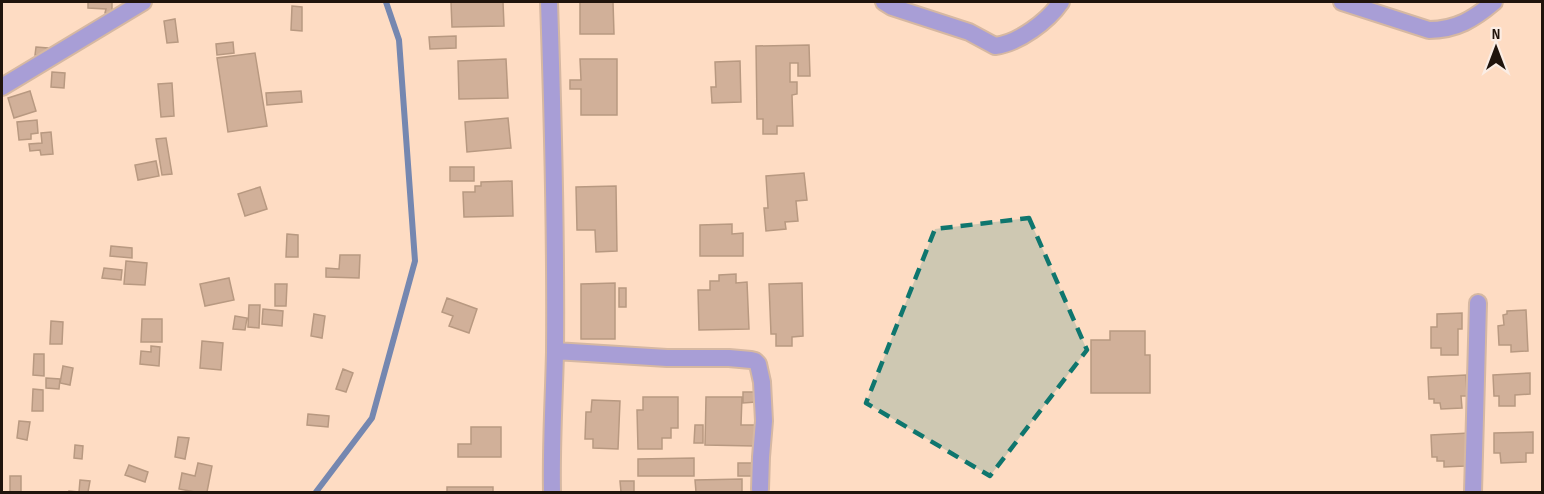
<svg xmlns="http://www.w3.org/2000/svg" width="1544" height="494" font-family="'Sofia Sans Condensed',sans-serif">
<rect width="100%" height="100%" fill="#fedcc3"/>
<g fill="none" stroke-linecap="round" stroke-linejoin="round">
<path stroke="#7587b0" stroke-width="6" d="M 316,492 L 372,418 L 415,261 L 399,40 L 386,2"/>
</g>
<path fill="#d1b099" stroke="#b89981" stroke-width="1.5" d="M 88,2 L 112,2 L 112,14 L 105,13 L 106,9 L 88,8 Z
M 451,2 L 503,2 L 504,26 L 452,27 Z
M 580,2 L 613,2 L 614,34 L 580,34 Z
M 292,6 L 302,7 L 302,31 L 291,30 Z
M 175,19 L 178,42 L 167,43 L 164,21 Z
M 456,36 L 456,48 L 430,49 L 429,37 Z
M 233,42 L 234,53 L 217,55 L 216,44 Z
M 809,45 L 810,76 L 798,76 L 798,63 L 790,63 L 790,82 L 797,82 L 797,94 L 792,95 L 793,126 L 777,126 L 777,134 L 763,134 L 763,119 L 757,119 L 756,46 Z
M 36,47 L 48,48 L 47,56 L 35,55 Z
M 255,53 L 267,126 L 228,132 L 217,58 Z
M 506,59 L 508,98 L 459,99 L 458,61 Z
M 580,59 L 617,59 L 617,115 L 581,115 L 581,89 L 570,89 L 570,80 L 581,80 Z
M 740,61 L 741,102 L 712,103 L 711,87 L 716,87 L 715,62 Z
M 52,72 L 65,73 L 64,88 L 51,87 Z
M 172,83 L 174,116 L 161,117 L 158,84 Z
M 30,91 L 36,111 L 14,118 L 8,98 Z
M 301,91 L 302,102 L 267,105 L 266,93 Z
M 508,118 L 511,148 L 467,152 L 465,122 Z
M 37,120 L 38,133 L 31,134 L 31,139 L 19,140 L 17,122 Z
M 51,132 L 53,154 L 41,155 L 40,150 L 30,151 L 29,144 L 42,143 L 41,133 Z
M 166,138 L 172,174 L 162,175 L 156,139 Z
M 156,161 L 159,176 L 138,180 L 135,165 Z
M 450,167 L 474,167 L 474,181 L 450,181 Z
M 804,173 L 807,200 L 796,201 L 798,221 L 785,222 L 786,229 L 766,231 L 764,208 L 768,208 L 766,176 Z
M 512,181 L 513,216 L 464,217 L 463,192 L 475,192 L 475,186 L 481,186 L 481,182 Z
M 616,186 L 617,251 L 596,252 L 595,230 L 577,230 L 576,187 Z
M 260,187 L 267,209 L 245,216 L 238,194 Z
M 732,224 L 732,234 L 743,233 L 743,256 L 700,256 L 700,225 Z
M 287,234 L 298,235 L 298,257 L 286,257 Z
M 111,246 L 132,248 L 132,258 L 110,256 Z
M 340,255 L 360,255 L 359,278 L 326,277 L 326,268 L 339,269 Z
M 126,261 L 147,263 L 145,285 L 124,284 Z
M 104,268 L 122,270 L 121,280 L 102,278 Z
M 736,274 L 736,283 L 747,282 L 749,329 L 699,330 L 698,290 L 710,290 L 710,281 L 719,281 L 719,275 Z
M 229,278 L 234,300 L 205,306 L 200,284 Z
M 615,283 L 615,339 L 581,339 L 581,284 Z
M 802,283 L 803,336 L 792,337 L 792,346 L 776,346 L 776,334 L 771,334 L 769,284 Z
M 275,284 L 287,284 L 286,306 L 275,306 Z
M 619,288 L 626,288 L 626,307 L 619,307 Z
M 447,298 L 477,309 L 469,333 L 449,326 L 453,316 L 442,312 Z
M 249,305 L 260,305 L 259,328 L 248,327 Z
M 263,309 L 283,311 L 282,326 L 262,324 Z
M 1526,310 L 1528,351 L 1511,352 L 1511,345 L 1499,345 L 1498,326 L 1504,325 L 1503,315 L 1507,314 L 1507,311 Z
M 1462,313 L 1462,329 L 1458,329 L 1458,355 L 1441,355 L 1441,348 L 1431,348 L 1431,327 L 1437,327 L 1437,314 Z
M 314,314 L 325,316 L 322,338 L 311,336 Z
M 235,316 L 247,318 L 245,330 L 233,329 Z
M 142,319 L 162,319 L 162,342 L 141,342 Z
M 51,321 L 63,322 L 62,344 L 50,344 Z
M 1110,331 L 1145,331 L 1145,355 L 1150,355 L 1150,393 L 1091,393 L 1091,340 L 1110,340 Z
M 202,341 L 223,343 L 221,370 L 200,368 Z
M 151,346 L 160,347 L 159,366 L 140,364 L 141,351 L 151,352 Z
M 34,354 L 44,354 L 44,376 L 33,375 Z
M 63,366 L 73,368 L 70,385 L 60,383 Z
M 343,369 L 353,373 L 346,392 L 336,389 Z
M 1530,373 L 1530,394 L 1515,395 L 1515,406 L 1499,406 L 1499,396 L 1494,396 L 1493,375 Z
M 1466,375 L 1467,396 L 1461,396 L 1462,408 L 1441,409 L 1440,403 L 1434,403 L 1434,399 L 1429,399 L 1428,377 Z
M 46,378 L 60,379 L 59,389 L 46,388 Z
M 33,389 L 43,390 L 43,411 L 32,411 Z
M 743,392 L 756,392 L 756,402 L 743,403 Z
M 643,397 L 678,397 L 678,428 L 671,428 L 671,438 L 662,438 L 662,449 L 638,449 L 637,410 L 643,410 Z
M 706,397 L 742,397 L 741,425 L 755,425 L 754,446 L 705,445 Z
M 592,400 L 620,401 L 618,449 L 593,448 L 593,439 L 585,439 L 586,412 L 591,412 Z
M 308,414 L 329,416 L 328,427 L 307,425 Z
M 19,421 L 30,422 L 27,440 L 17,438 Z
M 695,425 L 703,425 L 703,443 L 694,443 Z
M 471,427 L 501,427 L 501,457 L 458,457 L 458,444 L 471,444 Z
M 1533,432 L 1533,453 L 1526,453 L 1526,462 L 1501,463 L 1500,453 L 1494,453 L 1494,433 Z
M 1469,433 L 1470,454 L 1465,454 L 1465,466 L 1444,467 L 1444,461 L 1437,461 L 1437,457 L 1432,457 L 1431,435 Z
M 178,437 L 189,438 L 185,459 L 175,457 Z
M 75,445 L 83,446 L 82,459 L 74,458 Z
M 694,458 L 694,476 L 638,476 L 638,459 Z
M 198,463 L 212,466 L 207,492 L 195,492 L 179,489 L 182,473 L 195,476 Z
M 738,463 L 756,463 L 756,476 L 738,476 Z
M 129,465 L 148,472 L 145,482 L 125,475 Z
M 10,476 L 21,476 L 21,492 L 10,492 Z
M 742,479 L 742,492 L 696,492 L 695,480 Z
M 80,480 L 90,481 L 88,492 L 69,492 L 69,491 L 79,492 Z
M 620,481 L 634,481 L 634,492 L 621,492 Z
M 447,487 L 493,487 L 493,492 L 447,492 Z"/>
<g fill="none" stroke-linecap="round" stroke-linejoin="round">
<g stroke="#d6b8a2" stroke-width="20">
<path id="street" d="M 549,2 C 553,118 556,235 555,352 C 554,398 551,446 552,492
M 884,2 L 892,7 L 969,32 L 995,46 C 1019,43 1048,21 1061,2
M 1342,2 L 1429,30 C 1456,30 1474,19 1494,2
M 2,87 L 143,2
M 555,351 L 667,358 L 729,358 L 751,360 L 755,361 L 758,364 L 762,382 L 764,421 L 761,457 L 760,489
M 1473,492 L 1478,303"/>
</g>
<use href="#street" stroke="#a89ed6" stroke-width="16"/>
</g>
<path fill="#0f766e" fill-opacity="0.2" stroke="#0f766e" stroke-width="4.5" stroke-dasharray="12 8" stroke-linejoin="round" d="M 1029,218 L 1087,350 L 990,476 L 866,403 L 935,229 Z"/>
<rect width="1544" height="494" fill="none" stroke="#20140c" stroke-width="6"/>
<g transform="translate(1496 48)" stroke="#fbede4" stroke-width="4.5" paint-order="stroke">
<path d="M0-4.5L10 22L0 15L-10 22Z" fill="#20140c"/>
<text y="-9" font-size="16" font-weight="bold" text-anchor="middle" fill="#20140c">N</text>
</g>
</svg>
